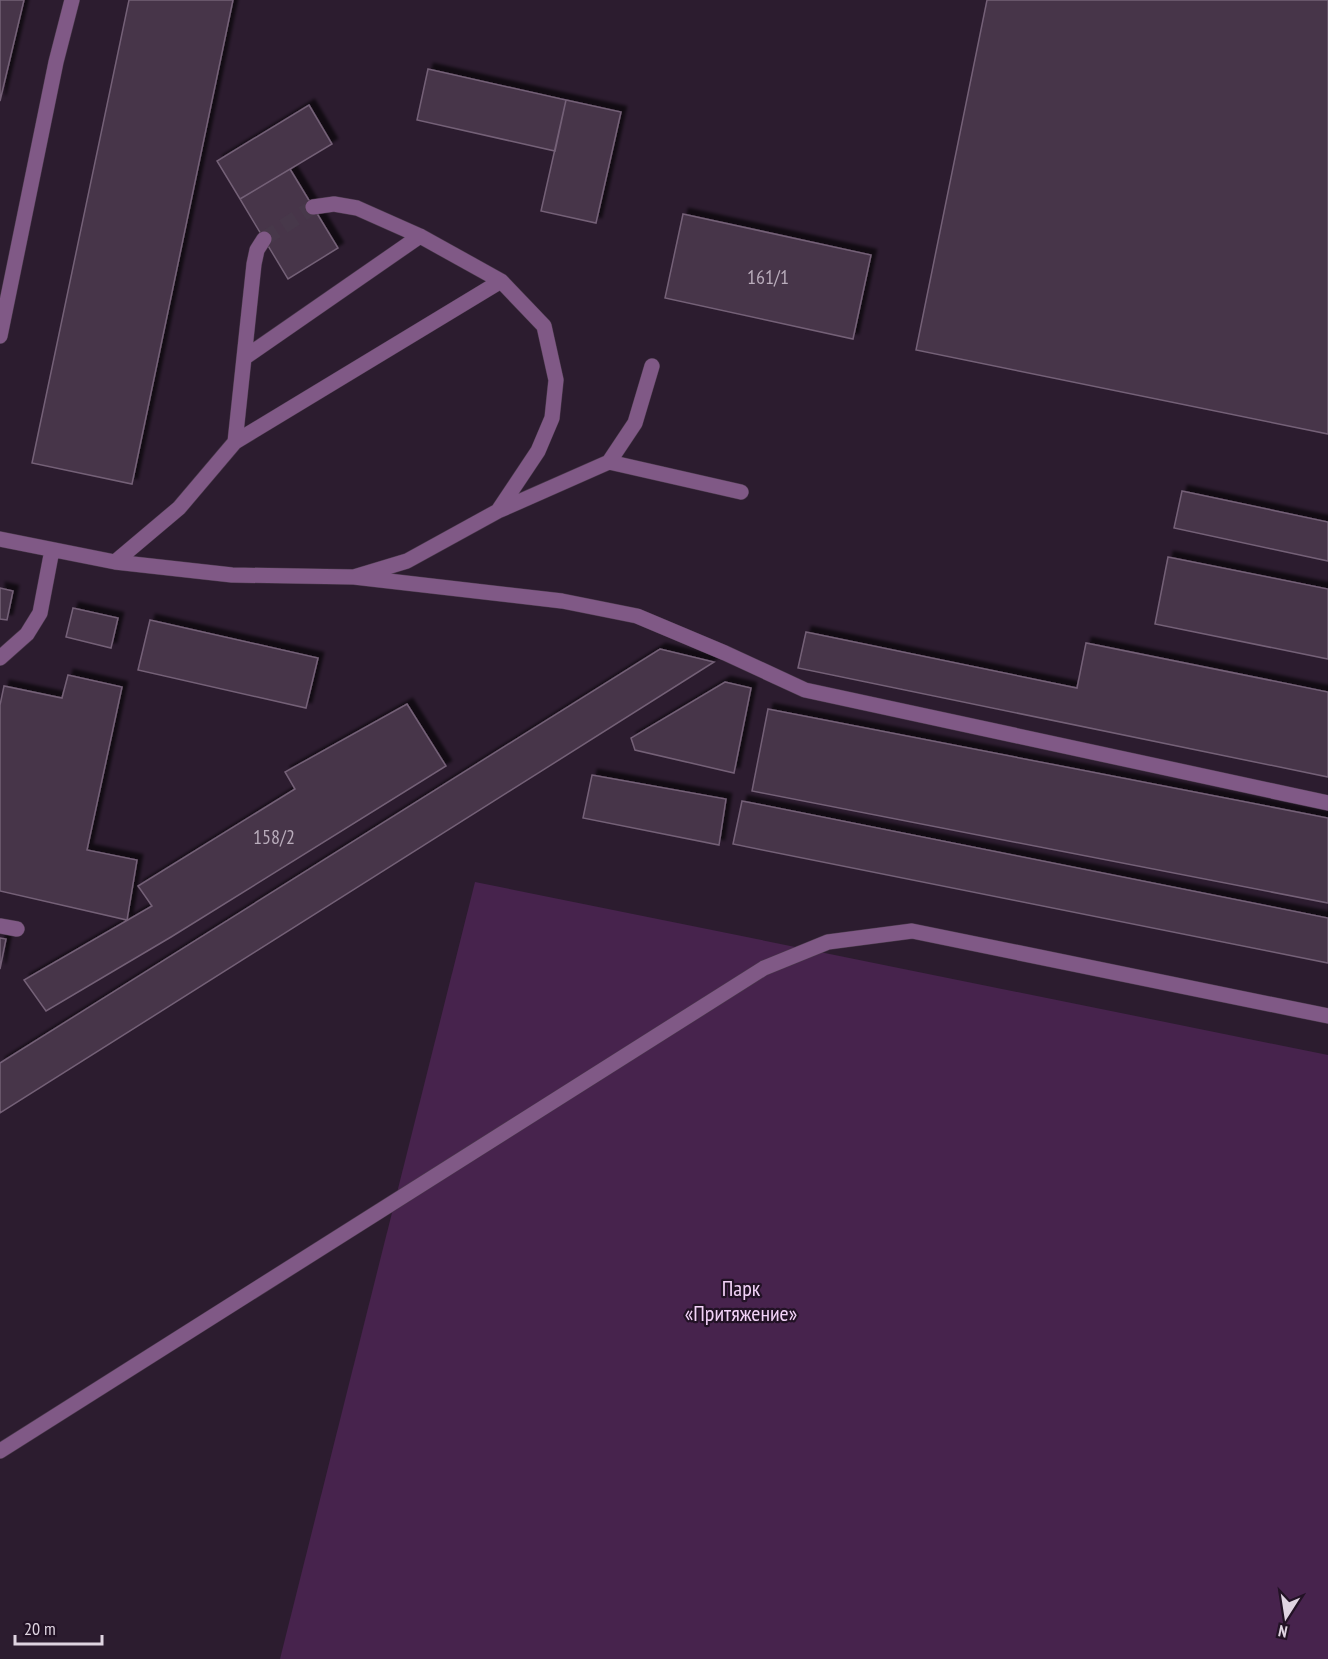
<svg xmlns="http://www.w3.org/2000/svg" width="1328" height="1659" font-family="'PT Sans Narrow',sans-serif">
<defs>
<filter id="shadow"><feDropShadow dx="5.5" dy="-5.5" stdDeviation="1.5" flood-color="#0009"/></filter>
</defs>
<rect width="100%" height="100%" fill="#2c1c2f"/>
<path fill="#47234d" d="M 475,882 L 1328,1055 L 1328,1659 L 280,1659 Z"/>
<path fill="#47354a" stroke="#746177" stroke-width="1.5" filter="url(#shadow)" d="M 0,0 L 24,0 L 0,101 Z
M 129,0 L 233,0 L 132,484 L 32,463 Z
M 987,0 L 1328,0 L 1328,434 L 916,350 Z
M 428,69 L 566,100 L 555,151 L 417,120 Z
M 566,100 L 621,112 L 596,223 L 541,211 Z
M 309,105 L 332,144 L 240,199 L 217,161 Z
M 290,169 L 338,248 L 288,279 L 240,199 Z
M 683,214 L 871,255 L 853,339 L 665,298 Z
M 1182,491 L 1328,522 L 1328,561 L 1174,528 Z
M 1168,557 L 1328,589 L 1328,659 L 1155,624 Z
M 0,588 L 13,591 L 7,620 L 0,619 Z
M 73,608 L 118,618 L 111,648 L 66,637 Z
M 150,620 L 318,658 L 306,708 L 138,670 Z
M 806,632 L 1077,688 L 1086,643 L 1328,692 L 1328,777 L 798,668 Z
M 660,649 L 714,662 L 0,1113 L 0,1063 Z
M 68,675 L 122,687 L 87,850 L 137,860 L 127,920 L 0,891 L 0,705 L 4,686 L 62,698 Z
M 725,682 L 751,688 L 734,773 L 635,750 L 631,738 Z
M 407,704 L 446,766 L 171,937 L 46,1011 L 24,980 L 152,906 L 138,886 L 295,789 L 285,772 Z
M 768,709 L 1328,818 L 1328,903 L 752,791 Z
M 592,775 L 726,799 L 719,845 L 583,818 Z
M 742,801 L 1328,918 L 1328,963 L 733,844 Z
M 0,938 L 6,939 L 0,969 Z"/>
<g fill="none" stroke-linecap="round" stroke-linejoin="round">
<path stroke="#47384a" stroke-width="15" stroke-dasharray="15 8" stroke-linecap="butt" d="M 264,239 L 313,207"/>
<g stroke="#49394b" stroke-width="16">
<path id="minor" d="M 0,336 L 56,62 L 72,0
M 244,358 L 420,236
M 235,442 L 501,281
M 609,462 L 635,423 L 652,366
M 498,511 L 609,462 L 741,492
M 0,539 L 115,562 L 232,575 L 354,577 L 407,561 L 498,511 L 538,451 L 552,418 L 556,380 L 544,326 L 501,281 L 420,236 L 357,208 L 334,204 L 313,207
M 115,562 L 179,508 L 235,442 L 254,264 L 257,250 L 264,239
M 354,577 L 562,601 L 637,616 L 725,653 L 805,690 L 1328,803
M 0,658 L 27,634 L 40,613 L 52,550
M 0,926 L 17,929
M 0,1451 L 764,968 L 828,942 L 912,931 L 1328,1016"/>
</g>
<use href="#minor" stroke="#805986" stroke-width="15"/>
</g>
<g text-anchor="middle" stroke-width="4.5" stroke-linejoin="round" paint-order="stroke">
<g font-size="20" fill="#b9acbb">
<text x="768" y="284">161/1</text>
<text x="274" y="844">158/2</text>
</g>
<g font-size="22" fill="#f2d2f7" stroke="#221225">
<text x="741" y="1296">Парк<tspan x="741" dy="25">«Притяжение»</tspan></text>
</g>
</g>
<g transform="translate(1286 1617) rotate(192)" stroke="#221225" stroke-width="4.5" paint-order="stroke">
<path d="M0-4.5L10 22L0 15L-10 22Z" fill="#dfd4e1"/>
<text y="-9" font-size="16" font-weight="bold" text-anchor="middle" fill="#dfd4e1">N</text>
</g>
<path d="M15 1635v9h87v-9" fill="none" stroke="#dfd4e1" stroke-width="3"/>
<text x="24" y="1635" font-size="18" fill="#dfd4e1" stroke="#221225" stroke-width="4.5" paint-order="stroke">20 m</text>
</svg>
